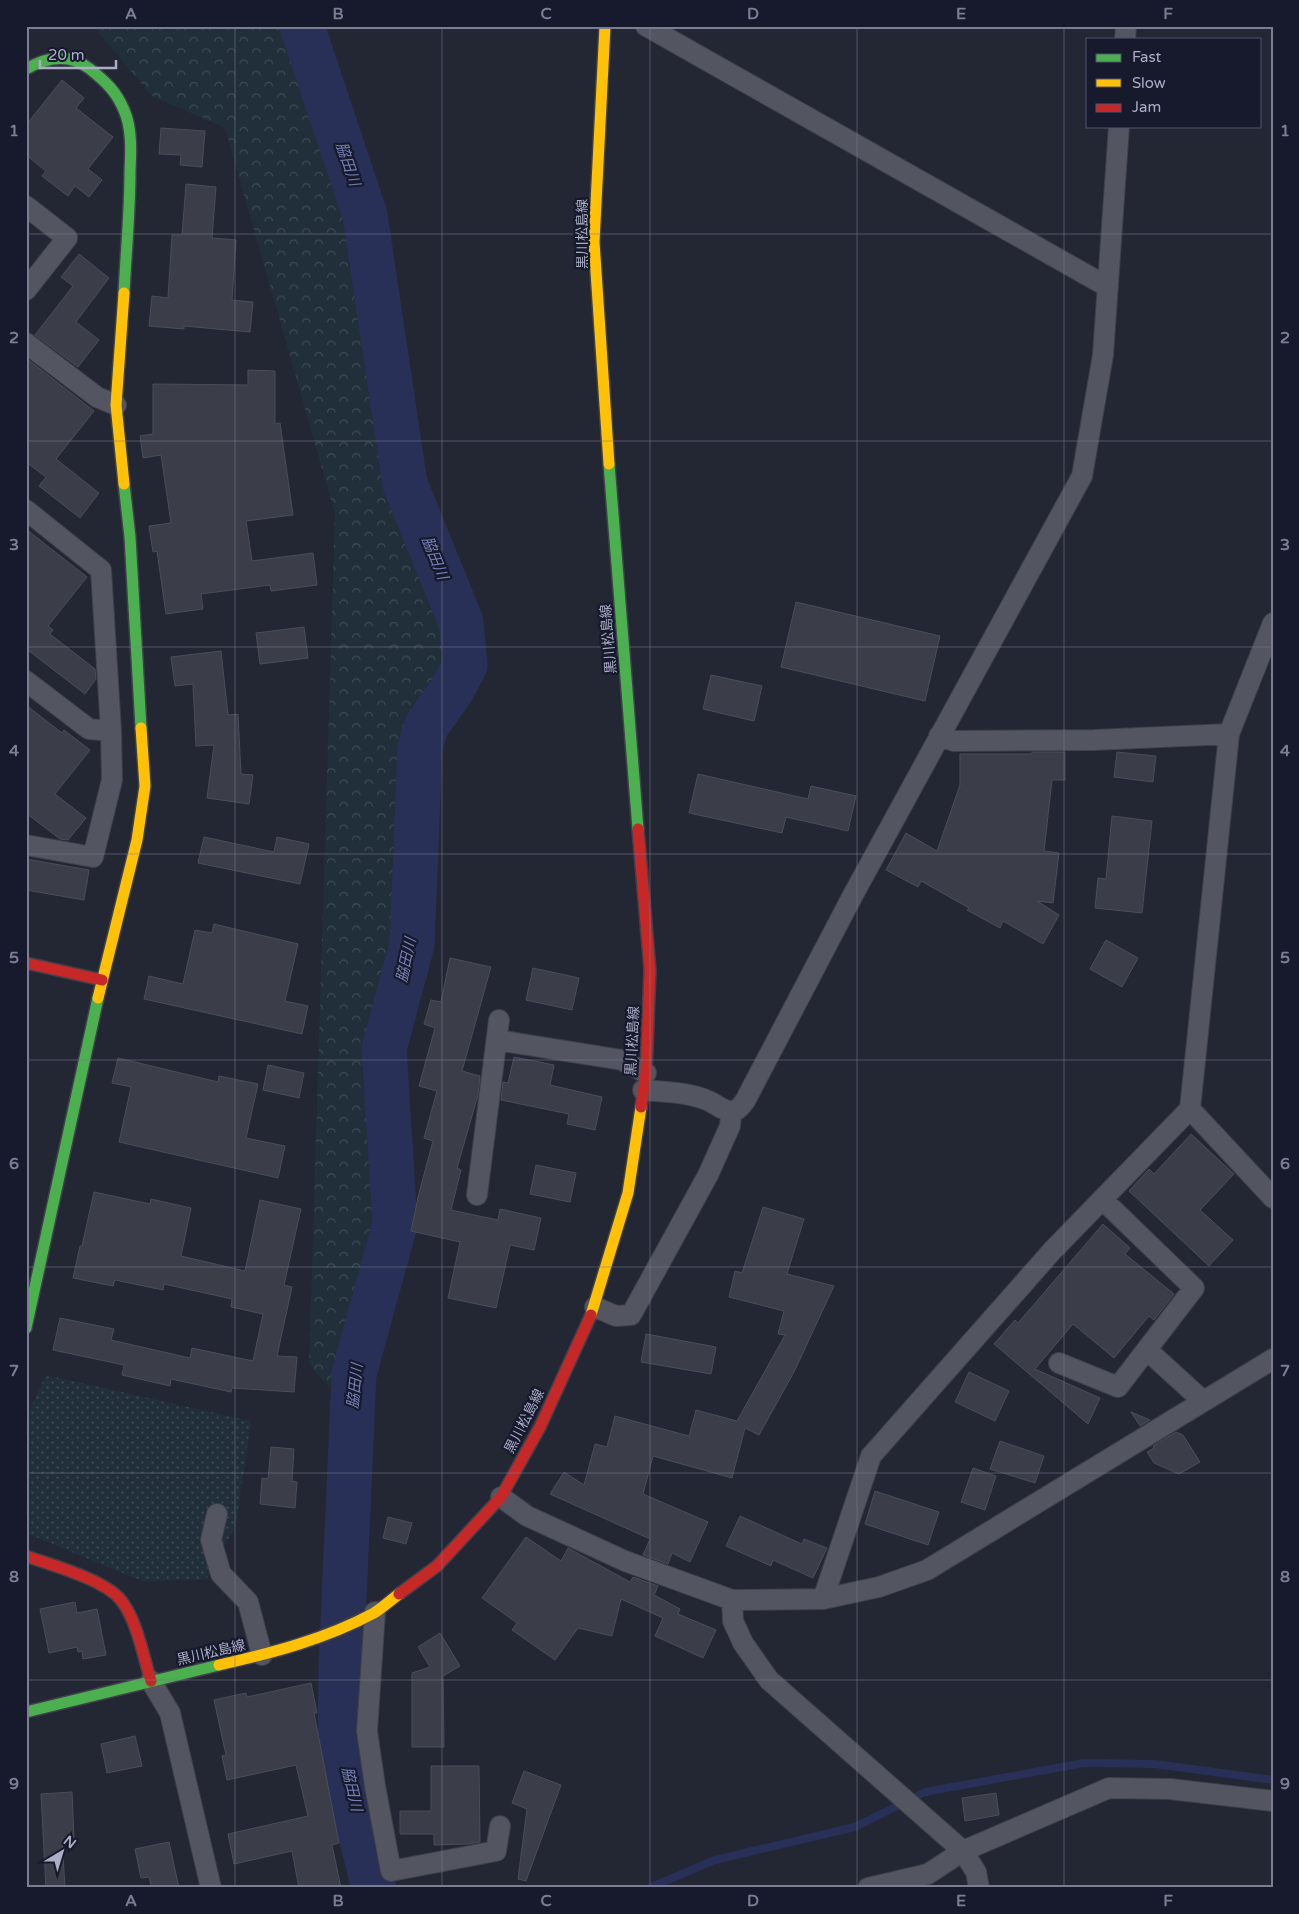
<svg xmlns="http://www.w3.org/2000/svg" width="1299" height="1914" font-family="'Varela Round','Noto Sans JP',sans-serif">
<defs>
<pattern id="grass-dots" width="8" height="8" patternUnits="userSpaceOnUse" patternTransform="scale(1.25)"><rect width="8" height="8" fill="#202f39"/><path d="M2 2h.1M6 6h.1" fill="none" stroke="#3e4b54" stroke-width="1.8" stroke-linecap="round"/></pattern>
<pattern id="forest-crowns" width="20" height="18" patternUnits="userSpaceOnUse" patternTransform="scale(1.25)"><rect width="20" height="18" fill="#202f39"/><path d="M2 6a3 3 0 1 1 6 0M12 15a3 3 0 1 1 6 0" fill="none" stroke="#3e4b54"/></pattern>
</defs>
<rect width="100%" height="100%" fill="#232633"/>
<path fill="url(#grass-dots)" d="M 46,1375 L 251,1421 L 236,1525 L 206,1580 L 142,1581 L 26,1533 L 26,1417 Z"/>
<path fill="url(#forest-crowns)" d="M 93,26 L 292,26 L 356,215 L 398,487 L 459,654 L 413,735 L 387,1221 L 329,1387 L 309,1365 L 335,514 L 225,128 L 152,96 Z"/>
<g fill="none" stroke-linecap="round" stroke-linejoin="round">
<path stroke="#293057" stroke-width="8" d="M 649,1888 L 715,1860 L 855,1827 L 925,1792 L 1084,1763 L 1155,1764 L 1273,1780"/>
<path stroke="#293057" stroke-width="45" d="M 302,26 L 365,215 L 405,484 L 461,622 L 465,665 L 453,688 L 427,725 L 420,746 L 412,945 L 384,1049 L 395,1224 L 354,1374 L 341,1666 L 340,1739 L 352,1800 L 374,1888"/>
</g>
<path fill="#3b3d49" stroke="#4a4d5b" d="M 62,80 L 84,98 L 76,108 L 113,137 L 88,169 L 102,180 L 89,197 L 75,186 L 68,196 L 42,176 L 46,171 L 26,155 L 26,125 Z
M 161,128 L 205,131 L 202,167 L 180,165 L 181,155 L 159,154 Z
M 186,184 L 216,187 L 212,238 L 236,240 L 232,300 L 253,302 L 250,332 L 184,326 L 184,329 L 149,326 L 152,296 L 168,298 L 172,235 L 182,235 Z
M 79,254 L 109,278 L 76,322 L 99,340 L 78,367 L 35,335 L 73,286 L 61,277 Z
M 26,358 L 94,411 L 56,459 L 99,493 L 80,518 L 39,486 L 46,477 L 26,462 Z
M 248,370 L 275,371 L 275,424 L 280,423 L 293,515 L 246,521 L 252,561 L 313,553 L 317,585 L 271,591 L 270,585 L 201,594 L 203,609 L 166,614 L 157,551 L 153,552 L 149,526 L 171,523 L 164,475 L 161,455 L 143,458 L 140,436 L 153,434 L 153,384 L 248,385 Z
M 26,529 L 87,577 L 48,626 L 53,630 L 50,634 L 95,669 L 96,679 L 85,694 L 29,651 L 26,655 Z
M 796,602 L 940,636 L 925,701 L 781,667 Z
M 304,627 L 308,658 L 260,664 L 256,633 Z
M 221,651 L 228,715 L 238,714 L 241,774 L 253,775 L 249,804 L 207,798 L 214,745 L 196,746 L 193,684 L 175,686 L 171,657 Z
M 711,675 L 762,686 L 754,721 L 703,709 Z
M 26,705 L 62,733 L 64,730 L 90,750 L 55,794 L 86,818 L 68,840 L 60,839 L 26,813 Z
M 1032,752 L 1065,752 L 1065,780 L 1052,780 L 1044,851 L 1059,853 L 1053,903 L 1037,901 L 1059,915 L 1043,944 L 1003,921 L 1000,928 L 967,910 L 969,908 L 921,881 L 918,887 L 886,870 L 906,833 L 937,851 L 960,785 L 960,754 L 1032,754 Z
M 1117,752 L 1156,756 L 1153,782 L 1114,777 Z
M 698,774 L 808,799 L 811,786 L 856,796 L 848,831 L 786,817 L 782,833 L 689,813 Z
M 1112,816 L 1152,821 L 1142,913 L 1095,908 L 1098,878 L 1106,879 Z
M 204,837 L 274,852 L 277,837 L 309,844 L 300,884 L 198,863 Z
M 26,859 L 89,870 L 84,900 L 26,890 Z
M 214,924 L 298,944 L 285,1001 L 308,1006 L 302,1034 L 144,999 L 149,976 L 183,984 L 195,930 L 212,933 Z
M 1106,940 L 1138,958 L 1122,987 L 1090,969 Z
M 450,958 L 491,967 L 462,1071 L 480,1076 L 478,1095 L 457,1168 L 461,1170 L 451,1210 L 498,1220 L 500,1209 L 541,1218 L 534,1250 L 510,1245 L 496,1308 L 448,1298 L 460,1242 L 411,1231 L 419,1193 L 433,1141 L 424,1138 L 437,1091 L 419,1086 L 435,1028 L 424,1024 L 431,1000 L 441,1002 Z
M 533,968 L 579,978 L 572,1010 L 526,1000 Z
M 514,1057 L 554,1065 L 550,1085 L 602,1097 L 595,1130 L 567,1124 L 569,1114 L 501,1100 L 503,1082 L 508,1083 Z
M 118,1058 L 218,1082 L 219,1076 L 258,1084 L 246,1138 L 285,1146 L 278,1178 L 119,1142 L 131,1087 L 112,1083 Z
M 268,1065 L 304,1073 L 299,1098 L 263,1090 Z
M 1191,1134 L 1234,1174 L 1200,1210 L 1233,1240 L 1209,1266 L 1129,1191 L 1149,1169 L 1154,1174 Z
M 536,1165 L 576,1173 L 570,1202 L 530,1194 Z
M 94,1192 L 150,1204 L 151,1199 L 191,1208 L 181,1256 L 245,1271 L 260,1200 L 301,1209 L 284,1285 L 292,1287 L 277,1356 L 297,1357 L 294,1392 L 232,1388 L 231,1392 L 171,1379 L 170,1386 L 122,1375 L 124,1365 L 53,1350 L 60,1318 L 114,1329 L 111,1340 L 190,1358 L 192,1348 L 253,1361 L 263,1314 L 231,1307 L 232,1299 L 164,1284 L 163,1290 L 115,1280 L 113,1286 L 73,1278 L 80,1246 L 82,1246 Z
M 763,1207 L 804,1219 L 787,1274 L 834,1286 L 794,1372 L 759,1435 L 745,1428 L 732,1478 L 653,1456 L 643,1494 L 708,1522 L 690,1562 L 672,1553 L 668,1564 L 643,1555 L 650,1539 L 550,1494 L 564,1472 L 584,1485 L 595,1444 L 607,1447 L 615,1416 L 689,1436 L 696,1410 L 737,1421 L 785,1335 L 778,1334 L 784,1311 L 729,1297 L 735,1271 L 742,1273 Z
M 1103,1224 L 1130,1248 L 1125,1254 L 1174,1294 L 1154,1320 L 1149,1316 L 1114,1358 L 1073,1324 L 1035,1369 L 1100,1398 L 1088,1424 L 994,1344 L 1015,1320 L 1018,1323 Z
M 646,1334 L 716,1347 L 711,1374 L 641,1362 Z
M 969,1372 L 1009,1391 L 995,1421 L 955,1402 Z
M 1131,1412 L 1150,1420 L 1140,1426 Z
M 1176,1432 L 1183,1435 L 1200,1462 L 1179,1474 L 1154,1463 L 1147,1452 L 1154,1448 L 1153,1446 Z
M 1000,1441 L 1044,1456 L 1035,1483 L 990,1469 Z
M 271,1447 L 294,1449 L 292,1481 L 297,1482 L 295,1508 L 260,1504 L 262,1478 L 268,1479 Z
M 973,1468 L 996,1476 L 985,1510 L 961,1502 Z
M 875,1491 L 939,1512 L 928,1545 L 865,1524 Z
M 740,1516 L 802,1544 L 804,1539 L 827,1548 L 813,1578 L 773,1560 L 771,1566 L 726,1546 Z
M 388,1517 L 412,1523 L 406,1544 L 383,1538 Z
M 526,1537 L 561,1561 L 568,1548 L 630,1582 L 633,1577 L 658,1586 L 654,1595 L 680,1609 L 678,1614 L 716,1630 L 703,1658 L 655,1636 L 663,1618 L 621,1599 L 612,1636 L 578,1628 L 555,1660 L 512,1630 L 517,1623 L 482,1598 Z
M 75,1602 L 77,1613 L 97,1609 L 106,1655 L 83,1659 L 82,1651 L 78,1652 L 77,1647 L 49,1653 L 40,1609 Z
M 440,1633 L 460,1666 L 443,1676 L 444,1747 L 412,1747 L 412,1673 L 430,1667 L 418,1647 Z
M 311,1683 L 317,1713 L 314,1713 L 339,1843 L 332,1845 L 341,1888 L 299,1888 L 292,1851 L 234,1864 L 228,1834 L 308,1816 L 296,1765 L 227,1780 L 222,1756 L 226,1755 L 214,1700 L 246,1693 L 247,1697 Z
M 135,1736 L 142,1766 L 107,1773 L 101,1744 Z
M 431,1766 L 479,1766 L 480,1842 L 468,1844 L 434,1845 L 434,1834 L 400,1834 L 400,1811 L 431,1811 Z
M 524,1771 L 561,1785 L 526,1881 L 518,1879 L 527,1809 L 512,1803 Z
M 72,1792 L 74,1838 L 62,1838 L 65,1888 L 46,1888 L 41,1794 Z
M 996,1793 L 999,1815 L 965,1821 L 962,1798 Z
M 169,1842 L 179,1888 L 152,1888 L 149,1877 L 141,1878 L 135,1849 Z"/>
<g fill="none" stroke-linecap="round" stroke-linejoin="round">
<g stroke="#3e404a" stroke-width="22">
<path id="street" d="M 646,26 L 1108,287
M 1125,39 L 1126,26
M 26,206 L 67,238 L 26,290
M 26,343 L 97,397 L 116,405
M 26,510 L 101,570 L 111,731
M 26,681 L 89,729 L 111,731 L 112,780 L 93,857 L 26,845
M 939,736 L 954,741 L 1094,740 L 1229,734 L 1273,623
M 497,1040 L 622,1060 L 646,1073
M 643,1090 C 665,1092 689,1092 709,1101 C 716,1104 721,1110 730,1111 C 737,1112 740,1107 745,1101 L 853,895 L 1082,476 L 1103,355 L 1119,126
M 1190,1109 L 1273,1198
M 477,1195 L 499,1020
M 595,1307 L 616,1316 L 631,1315 L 708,1175 L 730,1126 L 731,1112
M 1147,1350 L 1203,1401
M 1059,1363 L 1118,1387 L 1194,1288 L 1103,1200
M 501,1497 L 527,1516 L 625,1561 L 732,1600 L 823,1599 L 879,1587 L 927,1570 L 1273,1359
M 217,1514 L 211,1540 L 221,1574 L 248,1602 L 262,1655
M 823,1599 L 871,1456 L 1052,1251 L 1190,1109 L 1229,734
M 732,1600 L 733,1621 L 743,1643 L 769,1680 L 963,1851 L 976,1872 L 979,1888
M 375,1612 L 367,1731 L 375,1786 L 391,1871 L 496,1851 L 500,1826
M 151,1681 L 170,1713 L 211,1888
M 868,1888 L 928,1874 L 963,1851 L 1109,1788 L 1170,1789 L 1273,1801"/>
</g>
<g stroke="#3e404a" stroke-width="14">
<path id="fast" d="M 26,69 C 47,57 70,53 90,69 C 106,82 116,91 124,110 C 132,128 131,151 130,171 C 130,212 126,252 124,293
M 609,464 L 638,829
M 124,484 L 130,537 L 141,728
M 26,1328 L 98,998
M 26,1712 L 219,1665"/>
</g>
<g stroke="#3e404a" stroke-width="14">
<path id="slow" d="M 605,26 L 594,242 L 609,464
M 124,293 L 116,405 L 124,484
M 98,998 L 137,840 L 145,786 L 141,728
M 591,1315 L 628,1193 L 641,1107
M 219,1665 C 272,1653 326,1639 374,1613 C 382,1608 391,1600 399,1594"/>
</g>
<g stroke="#3e404a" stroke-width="14">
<path id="jam" d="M 638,829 L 650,970 L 646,1073 L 641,1107
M 26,963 L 102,980
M 26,1556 C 51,1565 103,1579 120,1599 C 137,1619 143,1656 151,1681
M 399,1594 L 437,1566 L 501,1497 L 540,1427 L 591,1315"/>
</g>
<use href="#street" stroke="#535561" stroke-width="20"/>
<use href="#fast" stroke="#4caf50" stroke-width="11"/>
<use href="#slow" stroke="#ffc107" stroke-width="11"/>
<use href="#jam" stroke="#c62828" stroke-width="11"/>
</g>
<path fill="none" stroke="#7b7e93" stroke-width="1" stroke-opacity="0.55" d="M 235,26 L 235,1888M 442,26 L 442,1888M 650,26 L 650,1888M 857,26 L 857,1888M 1064,26 L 1064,1888M 26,234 L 1273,234M 26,441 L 1273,441M 26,647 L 1273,647M 26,854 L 1273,854M 26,1060 L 1273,1060M 26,1267 L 1273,1267M 26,1473 L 1273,1473M 26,1680 L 1273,1680"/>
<g text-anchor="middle" stroke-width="4.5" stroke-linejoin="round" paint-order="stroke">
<g font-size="14" fill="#abaec6" stroke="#171a2d">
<text transform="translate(582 234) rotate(-90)" y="5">黒川松島線</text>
<text transform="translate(608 639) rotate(-95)" y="5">黒川松島線</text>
<text transform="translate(632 1041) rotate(-87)" y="5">黒川松島線</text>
<text transform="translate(524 1421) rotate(-63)" y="5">黒川松島線</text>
<text transform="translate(211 1652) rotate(-13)" y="5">黒川松島線</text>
</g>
<g font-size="15" font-style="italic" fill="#7781b7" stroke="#171a2d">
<text transform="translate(348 164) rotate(71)" y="5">脇田川</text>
<text transform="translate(435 558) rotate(68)" y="5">脇田川</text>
<text transform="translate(406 960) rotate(-78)" y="5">脇田川</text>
<text transform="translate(355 1386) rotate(-84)" y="5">脇田川</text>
<text transform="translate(352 1789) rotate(77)" y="5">脇田川</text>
</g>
</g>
<rect width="1299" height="1914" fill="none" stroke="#171a2d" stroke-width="55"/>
<rect x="1086" y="38" width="175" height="90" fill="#171a2d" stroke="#52556a"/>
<rect x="1096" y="54" width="25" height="8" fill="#4caf50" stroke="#52556a"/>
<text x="1132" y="62" font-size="15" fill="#abaec6">Fast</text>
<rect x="1096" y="79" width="25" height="8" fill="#ffc107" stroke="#52556a"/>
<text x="1132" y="88" font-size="15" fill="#abaec6">Slow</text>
<rect x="1096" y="104" width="25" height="8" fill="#c62828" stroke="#52556a"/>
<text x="1132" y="112" font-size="15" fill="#abaec6">Jam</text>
<g transform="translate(62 1852) rotate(38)" stroke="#171a2d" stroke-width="4" paint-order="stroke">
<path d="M0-4L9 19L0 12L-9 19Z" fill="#abaec6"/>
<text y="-8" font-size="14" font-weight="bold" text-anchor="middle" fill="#abaec6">N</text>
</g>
<path d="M40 60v8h76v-8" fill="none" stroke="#abaec6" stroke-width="2.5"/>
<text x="48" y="60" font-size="15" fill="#abaec6" stroke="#171a2d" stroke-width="4" paint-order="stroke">20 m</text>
<rect x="28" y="28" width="1244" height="1858" fill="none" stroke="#7b7e93" stroke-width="2"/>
<g font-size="16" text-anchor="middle" font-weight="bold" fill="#7b7e93">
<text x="131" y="19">A</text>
<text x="338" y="19">B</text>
<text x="546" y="19">C</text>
<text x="753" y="19">D</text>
<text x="961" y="19">E</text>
<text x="1168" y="19">F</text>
<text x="14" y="136">1</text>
<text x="1285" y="136">1</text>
<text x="14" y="343">2</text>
<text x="1285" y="343">2</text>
<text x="14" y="550">3</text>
<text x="1285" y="550">3</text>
<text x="14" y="756">4</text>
<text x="1285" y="756">4</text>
<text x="14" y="963">5</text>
<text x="1285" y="963">5</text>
<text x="14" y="1169">6</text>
<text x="1285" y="1169">6</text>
<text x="14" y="1376">7</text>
<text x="1285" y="1376">7</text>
<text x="14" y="1582">8</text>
<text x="1285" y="1582">8</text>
<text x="14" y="1789">9</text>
<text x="1285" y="1789">9</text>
<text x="131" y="1906">A</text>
<text x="338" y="1906">B</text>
<text x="546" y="1906">C</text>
<text x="753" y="1906">D</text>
<text x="961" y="1906">E</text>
<text x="1168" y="1906">F</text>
</g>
</svg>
